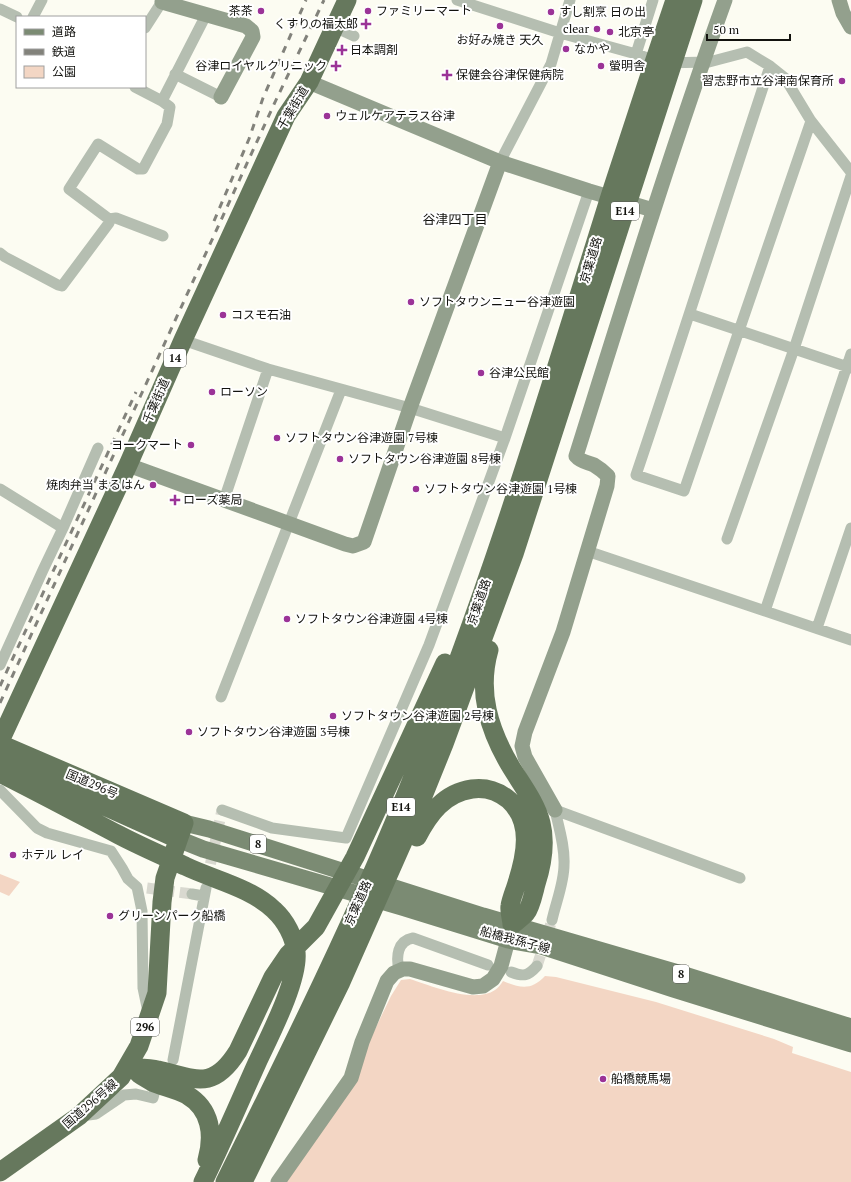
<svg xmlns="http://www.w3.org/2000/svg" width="851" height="1182" font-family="'PT Serif','Noto Sans JP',serif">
<rect width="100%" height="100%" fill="#fcfcf2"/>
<path fill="#f3d6c4" d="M 0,874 L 20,882 L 9,896 L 0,892 Z
M 545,976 L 556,977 L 656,1002 L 774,1039 L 793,1047 L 792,1053 L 851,1072 L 851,1182 L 285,1182 L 364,1052 L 391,996 L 401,980 L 410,979 C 432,986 474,1004 495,990 C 498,988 501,984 503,981 C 520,988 531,991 545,976 Z"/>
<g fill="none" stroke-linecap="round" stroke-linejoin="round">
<path stroke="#d9d9d0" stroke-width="11" stroke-dasharray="11 5.5" stroke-linecap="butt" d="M 207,880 L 222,810
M 147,888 L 192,894
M 537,966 L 552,920"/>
<path stroke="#b5beb1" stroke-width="11" d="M 457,0 L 560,33 L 636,54 L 662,63 L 709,62 L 747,52 L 770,66 L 785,78 L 811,121 L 851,172
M 0,9 L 17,17
M 33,17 L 42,0
M 330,25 L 354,36
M 145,28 L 163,0
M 636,54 L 653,0
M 770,66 C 725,202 682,339 636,475 L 684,491 L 811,121
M 175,74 L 221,97
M 135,87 L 162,101 L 170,107 L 167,124 L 143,169 L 138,169 L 98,144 L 69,189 L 109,219 L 116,218 L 163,236
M 162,101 L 206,15
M 500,162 L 551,64 L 570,0
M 0,253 L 5,257 L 58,285 L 62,286 L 109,223 L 109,219
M 690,314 L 851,368
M 183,340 L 268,369 L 410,408 L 505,438
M 0,489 L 63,528
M 224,500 L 268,369
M 727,539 L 794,349 L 851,176
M 587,551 L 851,640
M 765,611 L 851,354
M 817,628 L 851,528
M 0,665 L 43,570 L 63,528 L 98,448
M 221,697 L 341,390
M 0,790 L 37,828 L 47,833 L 111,851 L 122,868 L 128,879 L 137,887 L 142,911 L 143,988 L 148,1012
M 222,810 L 272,828 L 346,838 L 429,645 L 505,438 L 589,191
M 555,810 L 740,878
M 192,894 L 204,896
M 552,920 C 556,902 564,883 564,865 C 565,847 559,828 555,810
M 399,970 C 396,957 397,941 413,938 L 488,965
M 511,972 C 524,977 528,976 537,966
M 173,1060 L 206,888
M 81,1116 L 96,1114 L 124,1095 L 136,1094 L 153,1098 L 154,1094"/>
<path stroke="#93a08d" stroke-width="15" d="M 839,0 L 843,13 L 851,27
M 162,2 L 246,26 L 252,31 L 253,37 L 221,97
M 309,82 L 500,162 L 589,191 L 653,210
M 128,465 L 345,544 L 353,546 L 364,542 L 410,408 L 500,162
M 555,810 L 525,757 L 522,746 L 525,732 L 563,632 L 607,486 L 608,476 C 604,472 599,468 594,465 C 587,462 581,462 576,456 C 624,303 671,150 725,0
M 278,1182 L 351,1078 L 362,1042 L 387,981 L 394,973 L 403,969 L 410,969 L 473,987 L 483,986 L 493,979 L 501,966 L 511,929"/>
<path stroke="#7b8b73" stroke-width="17" d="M 184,823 L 209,829 L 483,916 L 678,973 L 851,1027
M 178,839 L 203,849 L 402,907 L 508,940 L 541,946 L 673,989 L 851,1044"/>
<path stroke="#66785d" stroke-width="19" d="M 489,650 C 477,692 489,730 511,767 C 522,785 536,803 541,823 C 546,843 542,865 536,884 C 534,891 531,907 526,913 C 522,917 517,921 512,925
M 0,741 L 128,465 L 183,340 L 286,116 L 309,82 L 347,0
M 0,744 L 184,823 L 165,878 L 162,902 L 157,993 L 139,1046 L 121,1077 L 79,1116 L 0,1172
M 0,759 L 178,839
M 0,773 C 40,793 79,814 119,835 C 140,846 163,856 185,866 C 214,880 250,887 274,910 C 286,921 294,937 296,952 C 299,980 269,1037 257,1063 C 239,1103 222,1143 203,1182
M 417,837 C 429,814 444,793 472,789 C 486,787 498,791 509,800 C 533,822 526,855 517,883 C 515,890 511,899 510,906 C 509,912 512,919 512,925
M 127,1068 C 137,1068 148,1067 158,1070 C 196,1079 213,1091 238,1051 L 273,977 L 288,955 L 316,927 L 355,857 L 445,663
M 139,1074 C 143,1077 148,1079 152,1082 C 164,1087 176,1089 187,1095 C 211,1109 214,1135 207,1160
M 225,1182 C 292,1047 359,912 415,772 C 493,581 551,384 613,187 C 633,125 654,62 675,0
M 243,1182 L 341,982 L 421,801 L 444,744 L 514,554 L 693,0"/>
<path stroke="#82827b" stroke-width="3" stroke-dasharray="7 7" stroke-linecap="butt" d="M 214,221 L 249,139 L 263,98 L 306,0
M 0,686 L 136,392
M 0,703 L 276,100 L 324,0"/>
</g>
<g fill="#9b3397" stroke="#fff" stroke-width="1.5">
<circle cx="261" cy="11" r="4"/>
<circle cx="368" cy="11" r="4"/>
<circle cx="551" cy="12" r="4"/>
<path d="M364 18h4v4h4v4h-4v4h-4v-4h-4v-4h4z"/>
<circle cx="500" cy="26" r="4"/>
<circle cx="597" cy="29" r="4"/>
<circle cx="610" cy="32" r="4"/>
<circle cx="566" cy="49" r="4"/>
<path d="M340 44h4v4h4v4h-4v4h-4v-4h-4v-4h4z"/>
<path d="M334 60h4v4h4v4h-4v4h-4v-4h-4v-4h4z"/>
<circle cx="601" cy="66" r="4"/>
<path d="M445 69h4v4h4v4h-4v4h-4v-4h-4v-4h4z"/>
<circle cx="842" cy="81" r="4"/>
<circle cx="327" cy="116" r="4"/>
<circle cx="411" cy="302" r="4"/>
<circle cx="223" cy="315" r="4"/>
<circle cx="481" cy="373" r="4"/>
<circle cx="212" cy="392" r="4"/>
<circle cx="277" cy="438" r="4"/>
<circle cx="191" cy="445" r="4"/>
<circle cx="340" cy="459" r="4"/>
<circle cx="153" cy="485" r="4"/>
<circle cx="416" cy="489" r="4"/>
<path d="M173 494h4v4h4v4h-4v4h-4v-4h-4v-4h4z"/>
<circle cx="287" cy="619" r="4"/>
<circle cx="333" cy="716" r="4"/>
<circle cx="189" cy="732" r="4"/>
<circle cx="13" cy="855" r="4"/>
<circle cx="110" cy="916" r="4"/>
<circle cx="603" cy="1079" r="4"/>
</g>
<g text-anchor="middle" stroke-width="4" stroke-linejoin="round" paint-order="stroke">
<g fill="#fff" stroke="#595956" stroke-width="1">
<rect x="611" y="202" width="28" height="18" rx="3"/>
<rect x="164" y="349" width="22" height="18" rx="3"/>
<rect x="387" y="798" width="28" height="18" rx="3"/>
<rect x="250" y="835" width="16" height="18" rx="3"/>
<rect x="673" y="965" width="16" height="18" rx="3"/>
<rect x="131" y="1018" width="28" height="18" rx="3"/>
</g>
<g font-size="11" font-weight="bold" fill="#12120e">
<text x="625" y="215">E14</text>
<text x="175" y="362">14</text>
<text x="401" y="811">E14</text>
<text x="258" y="848">8</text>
<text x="681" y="978">8</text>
<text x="145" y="1031">296</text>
</g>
<g font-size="12" fill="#12120e" stroke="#fff" text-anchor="start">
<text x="253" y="15" text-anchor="end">茶茶</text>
<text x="376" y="15">ファミリーマート</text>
<text x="559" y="16">すし割烹 日の出</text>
<text x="358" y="28" text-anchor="end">くすりの福太郎</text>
<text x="589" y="33" text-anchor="end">clear</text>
<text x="618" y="36">北京亭</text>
<text x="500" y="44" text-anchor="middle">お好み焼き 天久</text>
<text x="574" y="53">なかや</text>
<text x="350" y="54">日本調剤</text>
<text x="327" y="70" text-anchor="end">谷津ロイヤルクリニック</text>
<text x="609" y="70">螢明舎</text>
<text x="456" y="79">保健会谷津保健病院</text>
<text x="834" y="85" text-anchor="end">習志野市立谷津南保育所</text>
<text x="335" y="120">ウェルケアテラス谷津</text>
<text x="419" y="306">ソフトタウンニュー谷津遊園</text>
<text x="231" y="319">コスモ石油</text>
<text x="489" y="377">谷津公民館</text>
<text x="220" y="396">ローソン</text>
<text x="285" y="442">ソフトタウン谷津遊園 7号棟</text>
<text x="183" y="449" text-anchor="end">ヨークマート</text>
<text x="348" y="463">ソフトタウン谷津遊園 8号棟</text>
<text x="145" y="489" text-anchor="end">焼肉弁当 まるはん</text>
<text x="424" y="493">ソフトタウン谷津遊園 1号棟</text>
<text x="183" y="504">ローズ薬局</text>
<text x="295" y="623">ソフトタウン谷津遊園 4号棟</text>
<text x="341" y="720">ソフトタウン谷津遊園 2号棟</text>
<text x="197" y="736">ソフトタウン谷津遊園 3号棟</text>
<text x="21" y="859">ホテル レイ</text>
<text x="118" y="920">グリーンパーク船橋</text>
<text x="611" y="1083">船橋競馬場</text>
</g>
<g font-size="12" fill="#12120e" stroke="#fff">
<text transform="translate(293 108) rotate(-59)" y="4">千葉街道</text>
<text transform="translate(591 260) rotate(-73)" y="4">京葉道路</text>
<text transform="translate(156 401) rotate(-66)" y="4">千葉街道</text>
<text transform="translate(479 602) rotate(-71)" y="4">京葉道路</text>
<text transform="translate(92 784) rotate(23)" y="4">国道296号</text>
<text transform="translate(358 903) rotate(-66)" y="4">京葉道路</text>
<text transform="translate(515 940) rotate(15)" y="4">船橋我孫子線</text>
<text transform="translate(90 1104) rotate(-41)" y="4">国道296号線</text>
</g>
<g font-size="13" fill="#12120e" stroke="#fff">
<text x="455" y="224">谷津四丁目</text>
</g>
</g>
<rect x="16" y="16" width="130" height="72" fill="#ffffff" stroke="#a0a09f"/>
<rect x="24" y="29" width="20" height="6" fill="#7b8b73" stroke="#a0a09f"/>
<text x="52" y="36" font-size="12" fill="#12120e">道路</text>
<rect x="24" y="49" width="20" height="6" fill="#82827b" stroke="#a0a09f"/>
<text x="52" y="56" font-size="12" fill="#12120e">鉄道</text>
<rect x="24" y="66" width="20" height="12" fill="#f3d6c4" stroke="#a0a09f"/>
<text x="52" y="76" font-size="12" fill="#12120e">公園</text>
<path d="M707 34v6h83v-6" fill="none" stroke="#12120e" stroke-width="2"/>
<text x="713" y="34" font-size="12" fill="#12120e" stroke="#ffffff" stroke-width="3" paint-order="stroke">50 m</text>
</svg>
